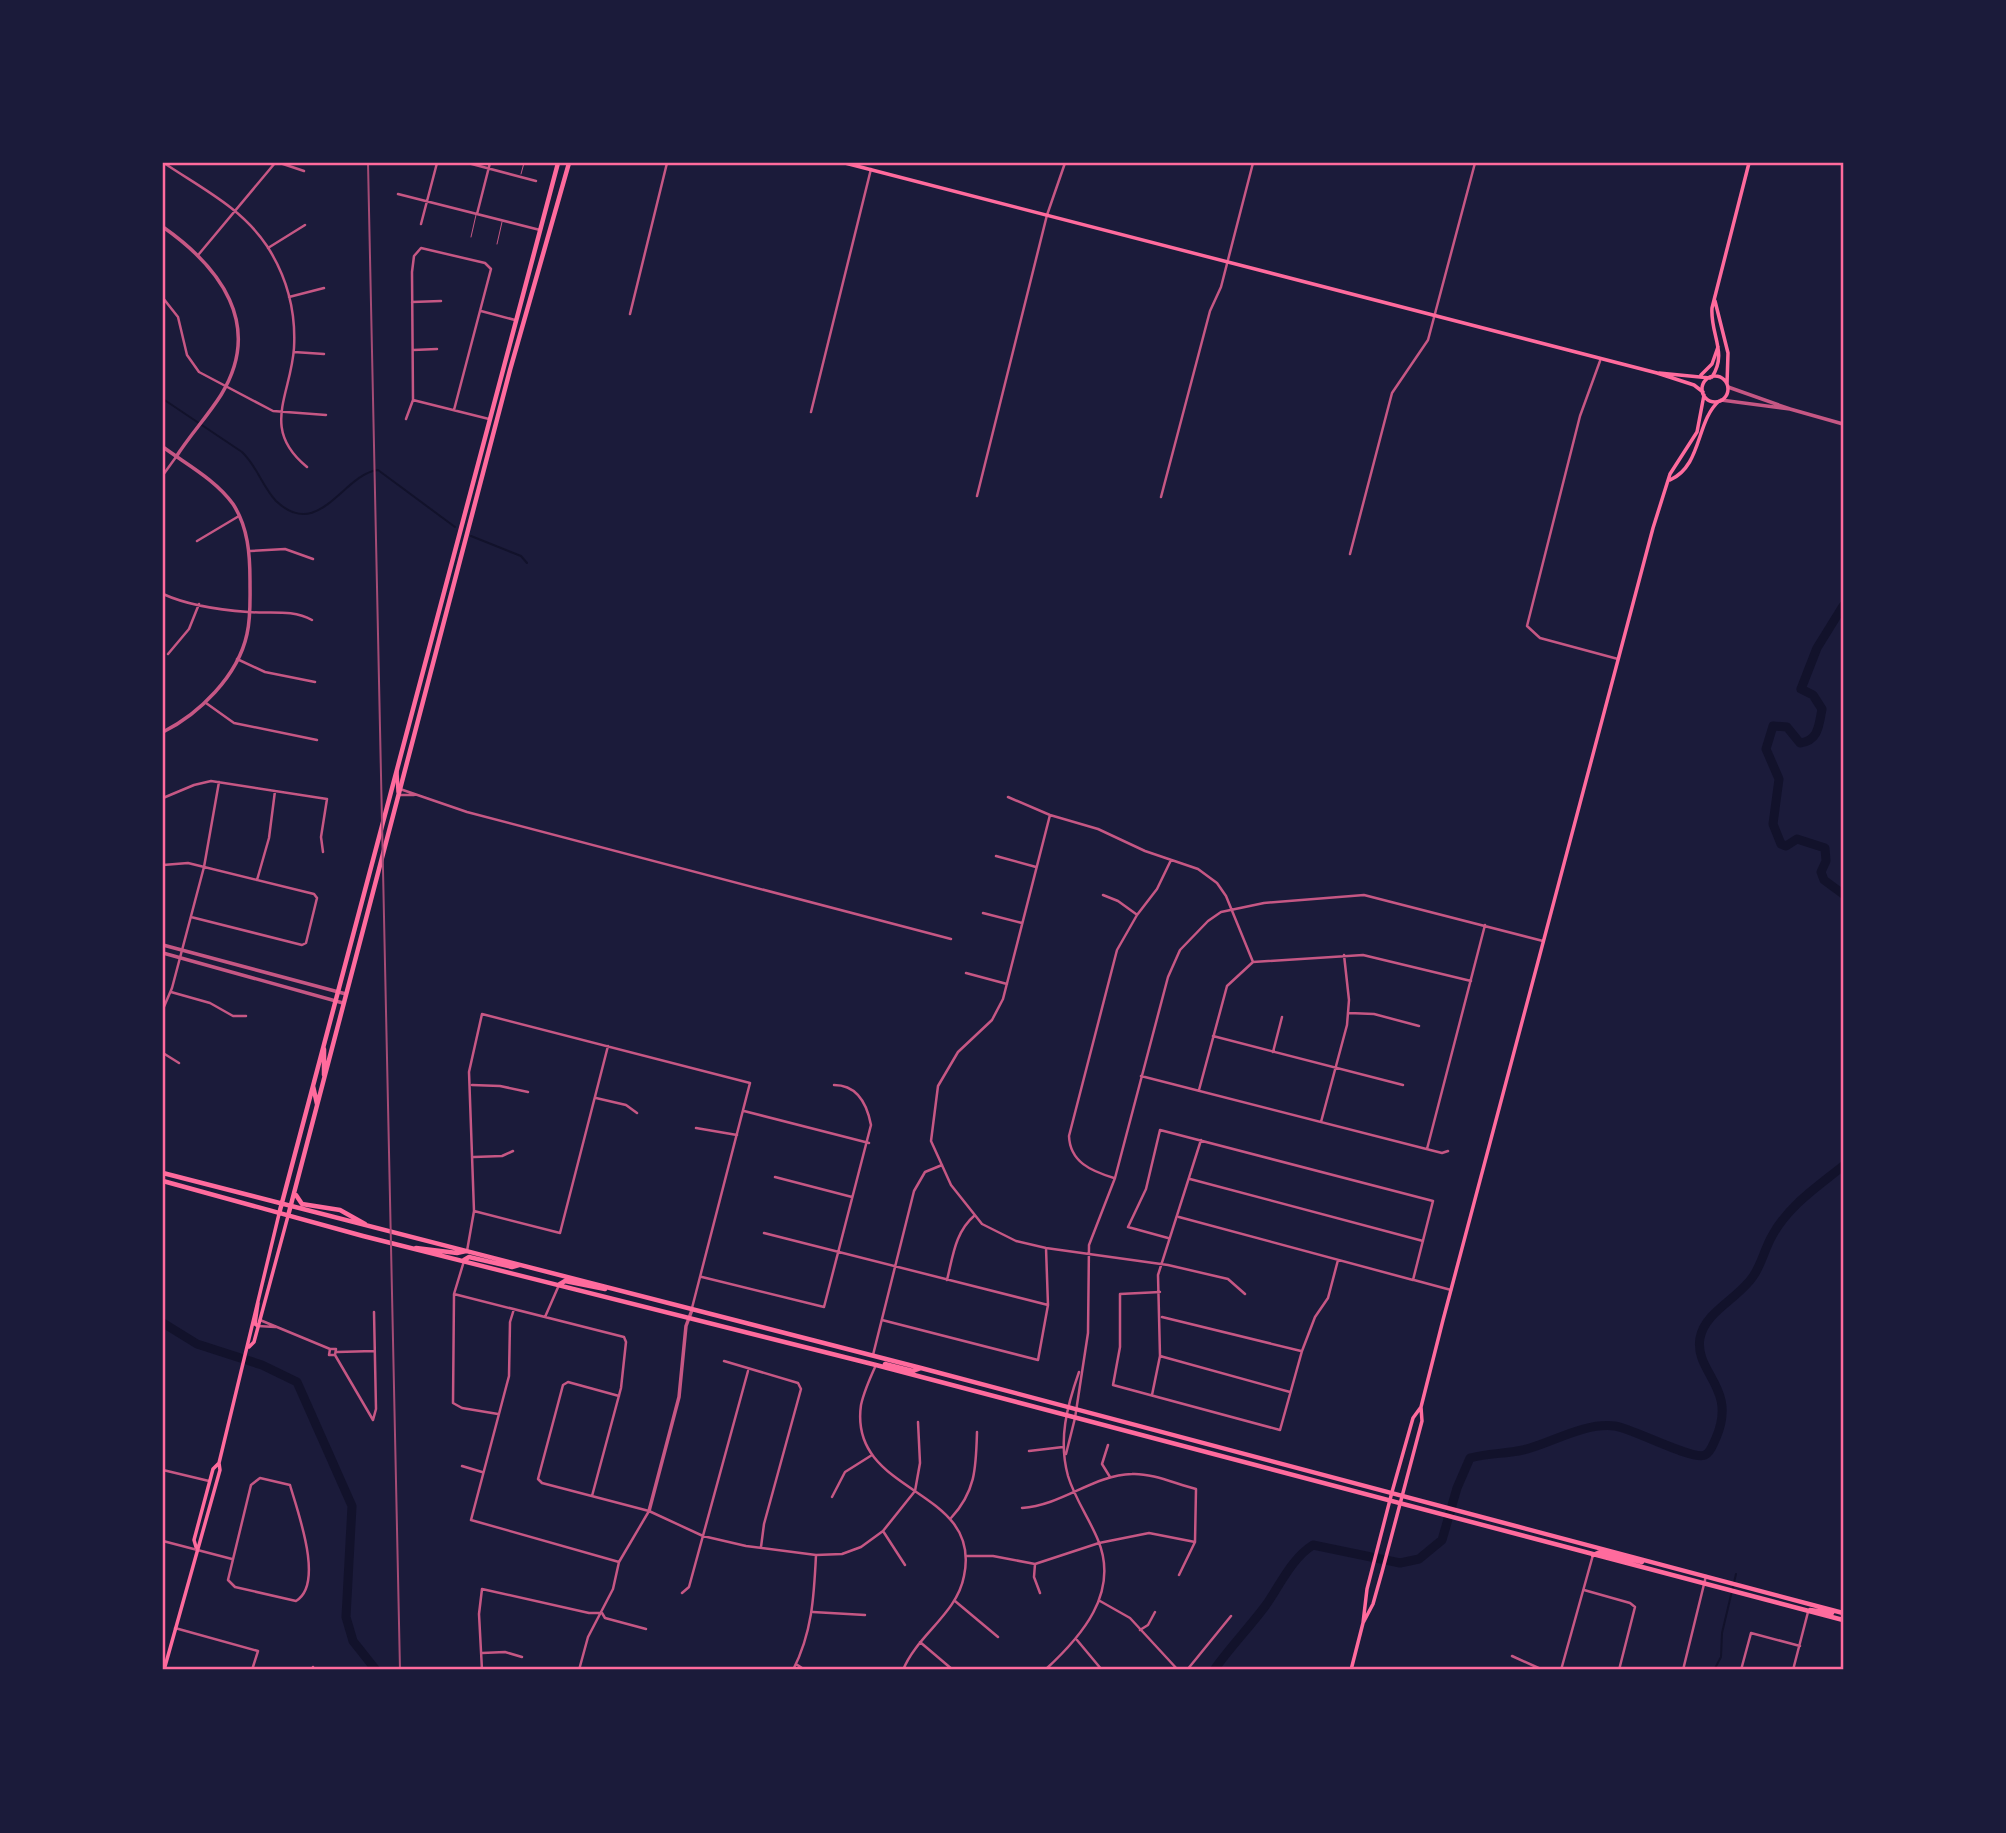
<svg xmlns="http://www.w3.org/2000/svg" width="2006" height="1833" font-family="'PT Sans Narrow',sans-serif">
<rect width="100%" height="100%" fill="#1b1b3a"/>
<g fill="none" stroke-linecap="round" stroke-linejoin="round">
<path stroke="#12122b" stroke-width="2" d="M 163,399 L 242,452 C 257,466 262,486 276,501 C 319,542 343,474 378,470 L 455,527
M 471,536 L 521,556 L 527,563
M 1714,1670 L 1721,1657 L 1722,1633 L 1736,1574"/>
<path stroke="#12122b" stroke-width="9" d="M 1843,606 L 1817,648 L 1801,689 L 1813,695 L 1822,709 C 1819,724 1819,741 1800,743 L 1787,727 L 1773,726 L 1766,749 L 1779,779 L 1773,824 L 1781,844 L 1786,846 L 1797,839 L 1825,848 L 1826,861 L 1821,872 L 1824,880 L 1843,894
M 163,1323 L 197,1344 L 262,1365 L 297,1382 L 352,1506 L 346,1617 L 353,1641 L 376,1670
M 1214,1670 C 1230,1647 1249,1628 1266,1605 C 1280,1585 1292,1558 1313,1545 L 1400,1563 L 1419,1559 L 1442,1540 L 1457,1488 L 1470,1458 C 1488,1453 1505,1454 1523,1450 C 1552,1443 1584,1422 1615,1426 C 1634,1429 1693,1461 1705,1455 C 1711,1452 1713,1444 1716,1438 C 1738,1387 1694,1373 1700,1338 C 1705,1311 1740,1298 1754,1275 C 1762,1263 1765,1248 1772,1236 C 1788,1206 1817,1187 1843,1166"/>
<path stroke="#c65784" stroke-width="1" d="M 521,174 L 524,163
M 471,237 L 476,215
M 497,244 L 502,222"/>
<path stroke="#c65784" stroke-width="2.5" d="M 164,163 C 201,188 242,208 267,246 C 287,277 296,312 294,348 C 291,395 260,429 307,467
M 280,163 L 304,171
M 468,163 L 536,181
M 398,194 L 540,230
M 477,214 L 490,163
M 421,224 L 437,163
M 268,248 L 305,225
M 199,254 L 275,163
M 289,297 L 324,288
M 163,298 L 178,317 L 187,355 L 199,372 L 273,411 L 326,415
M 412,302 L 441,301
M 481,311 L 515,320
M 630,314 L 667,163
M 413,350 L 437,349
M 294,352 L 324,354
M 1600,361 L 1580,416 L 1527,626 L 1540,638 L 1618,659
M 413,400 L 412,272 L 414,256 L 421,248 L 485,263 L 491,269 L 454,410
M 811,412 L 871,169
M 406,419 L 413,400 L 489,419
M 163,475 L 176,457
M 977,496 L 1047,215 L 1065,163
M 1161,497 L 1210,311 L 1221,287 L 1253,163
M 197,541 L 239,516
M 250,551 L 285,549 L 313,559
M 1350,554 L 1392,393 L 1428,340 L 1475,163
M 163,594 C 187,605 221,610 248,612 C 270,614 292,609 312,620
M 168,654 L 189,629 L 199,604
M 237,659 L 265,672 L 315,682
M 206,703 L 234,723 L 317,740
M 400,789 L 467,812 L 951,939
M 400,795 L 414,795
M 1008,797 L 1050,815 L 1098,829 L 1145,851 L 1198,869 L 1217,883 L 1226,896 L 1253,962
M 163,798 L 194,785 L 211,781 L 327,799 L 321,837 L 323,852
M 1050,815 L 1003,999 L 992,1020 L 958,1052 L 938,1086 L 931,1141 L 951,1185 L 982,1224 L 1016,1241 L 1046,1248 L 1168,1265 L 1228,1279 L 1245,1294
M 996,856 L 1036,867
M 163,865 L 188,863 L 314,894 L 317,898 L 306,943 L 302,945 L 191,917
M 257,880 L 269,838 L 275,791
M 1103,895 L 1118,901 L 1136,914
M 983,913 L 1022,923
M 966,973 L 1007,984
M 171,992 L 210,1003 L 233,1016 L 246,1016
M 163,1009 L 172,988 L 204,867 L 219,782
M 1349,1013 L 1374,1014 L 1419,1026
M 1213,1036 L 1403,1085
M 1273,1052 L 1282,1017
M 163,1053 L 179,1063
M 1141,1076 L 1442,1153 L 1448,1151
M 472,1085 L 500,1086 L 528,1092
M 1199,1090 L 1227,986 L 1253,962 L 1363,955 L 1471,981
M 596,1098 L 626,1105 L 637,1113
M 744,1111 L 869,1143
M 1321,1122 L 1347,1025 L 1349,1000 L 1344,955
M 696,1128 L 737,1135
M 1427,1149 L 1485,925
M 474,1157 L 502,1156 L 513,1151
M 775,1177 L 852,1197
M 1114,1178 C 1091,1171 1070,1162 1069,1136 L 1117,950 L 1137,915 L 1157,889 L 1171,860
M 1190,1179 L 1423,1241
M 474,1211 L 560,1233 L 608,1046
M 764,1233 L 1048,1305
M 1168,1238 L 1128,1227 L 1146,1189 L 1160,1130 L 1433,1201 L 1413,1280 L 1179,1217
M 467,1251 L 474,1211 L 469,1072 L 482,1014 L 750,1083 L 692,1308
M 464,1261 L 454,1294 L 453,1403 L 462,1408 L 498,1414
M 702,1277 L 824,1307 L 871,1125 C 867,1104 857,1085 834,1085
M 947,1280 C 953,1256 955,1232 975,1215
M 1414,1280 L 1451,1290
M 1160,1292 L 1120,1294 L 1120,1347 L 1113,1385 L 1280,1430 L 1302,1351 L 1315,1317 L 1328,1298 L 1338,1260
M 454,1294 L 624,1337 L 626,1342 L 621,1388 L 592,1496
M 514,1309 L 510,1322 L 509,1376 L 471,1520 L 619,1562
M 545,1317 L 559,1285
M 1162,1317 L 1301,1351
M 260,1320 L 330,1349
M 882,1320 L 1038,1360 L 1048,1305 L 1046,1248
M 258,1326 L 275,1327
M 337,1352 L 374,1351
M 335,1355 L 329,1355 L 330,1349 L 336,1349 L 335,1355 L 373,1420
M 873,1355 L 914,1191 L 925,1172 L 942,1165
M 1160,1356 L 1290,1392
M 724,1361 L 798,1383 L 801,1389 L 764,1524 L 761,1547
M 876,1365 C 870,1378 864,1391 861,1405 C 848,1496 983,1486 964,1576 C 957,1614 917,1635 903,1670
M 1152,1395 L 1160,1356 L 1158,1275 L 1201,1140
M 619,1396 L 568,1382 L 563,1385 L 538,1479 L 542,1483 L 649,1511 L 703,1536 L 746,1546 L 816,1555 L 842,1554 L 861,1547 L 883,1531 L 915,1491 L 920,1463 L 918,1422
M 373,1420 L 376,1409 L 374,1312
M 1108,1445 L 1102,1464 L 1110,1477
M 1029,1451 L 1063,1447
M 1066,1454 L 1075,1418 L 1088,1333 L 1089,1245 L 1115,1178 L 1168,977 L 1180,950 L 1208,921 L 1221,912 L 1264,903 L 1364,895 L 1543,941
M 462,1466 L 482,1472
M 163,1470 L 209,1481
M 260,1478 L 290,1485 C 297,1510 325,1584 296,1601 L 235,1587 L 228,1580 L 251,1485 Z
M 832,1497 L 845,1472 L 872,1455
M 1022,1508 C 1063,1505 1093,1475 1132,1474 C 1152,1473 1176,1484 1196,1489 L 1195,1542 L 1179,1575
M 951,1518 C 976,1491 976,1467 977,1432
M 883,1531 L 905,1565
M 163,1541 L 232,1559
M 966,1556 L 993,1556 L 1035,1564 L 1099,1543 L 1149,1533 L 1195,1542
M 1035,1564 L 1034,1577 L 1040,1593
M 1584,1590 L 1630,1603 L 1635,1607 L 1619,1670
M 682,1593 L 689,1587 L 748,1371
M 955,1601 L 998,1637
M 1100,1601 L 1130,1618 L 1178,1670
M 813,1612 L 865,1615
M 175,1628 L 258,1651 L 252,1670
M 1140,1630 L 1148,1625 L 1155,1612
M 1077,1640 L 1102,1670
M 920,1642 L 953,1670
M 482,1653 L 505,1652 L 522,1657
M 1512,1656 L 1543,1670
M 796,1664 L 805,1670
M 312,1670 L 313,1667
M 482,1670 L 479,1614 L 482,1589 L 589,1613 L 602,1613 L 605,1618 L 646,1629
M 579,1670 L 588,1637 L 613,1589 L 619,1562 L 649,1511
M 793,1670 C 812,1633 814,1597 816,1555
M 1045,1670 C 1081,1637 1120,1593 1098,1540 C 1089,1518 1075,1499 1068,1476 C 1058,1440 1067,1406 1079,1372
M 1187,1670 L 1231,1616
M 1561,1670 L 1593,1555
M 1683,1670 L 1706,1576
M 1741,1670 L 1751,1633 L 1800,1646
M 1793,1670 L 1808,1612"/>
<path stroke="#c65784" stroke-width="3.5" d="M 163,227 C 220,267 264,325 221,395 C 207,417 190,435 176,457
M 1728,387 L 1790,409
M 1721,400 L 1790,409 L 1843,424
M 163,447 C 186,464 216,480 233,504 C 248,527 250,554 250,581 C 250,599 251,617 247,634 C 238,676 199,714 163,732
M 163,945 L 346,994
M 163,953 L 343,1003
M 649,1511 L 679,1397 L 686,1326 L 692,1310"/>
<path stroke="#ff6b9d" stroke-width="3.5" d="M 845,163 L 1657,373 L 1694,385 L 1703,392
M 1715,301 L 1728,353 L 1727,384
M 1659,373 L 1710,378
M 1701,375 L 1712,364 L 1718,347
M1702 389a13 13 0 1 1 26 0a13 13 0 1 1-26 0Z
M 1712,377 C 1728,353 1710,334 1712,308 L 1749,163
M 1670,480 C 1702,466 1696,421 1719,401
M 397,772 L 398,792
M 258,1303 L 255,1324 L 258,1326
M 249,1347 L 254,1342 L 288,1216
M 196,1547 L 194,1540 L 213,1469 L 219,1463
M 1363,1623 L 1373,1604 L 1382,1572 L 1422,1421 L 1421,1407 L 1443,1320 L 1653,528 L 1670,474 L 1697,432 L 1704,395
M 164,1670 L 220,1470 L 219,1463 L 279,1214
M 1351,1670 L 1363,1623 L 1367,1589 L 1392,1492 L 1413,1418 L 1421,1407"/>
<path stroke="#ff6b9d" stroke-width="4.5" d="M 324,1075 L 324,1049
M 313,1086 L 317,1104
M 163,1173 L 921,1368 L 1843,1613
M 163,1181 L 363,1236 L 876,1365 L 1843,1620
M 296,1195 L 302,1204 L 340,1210 L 365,1224
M 279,1214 L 558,163
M 288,1216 L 510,370 L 569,163
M 416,1248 L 457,1253 L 466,1251
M 464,1260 L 469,1257 L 512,1267 L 519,1265
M 560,1284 L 565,1281 L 605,1289
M 885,1364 L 913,1371 L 921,1368
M 1593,1555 L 1600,1552 L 1642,1562
M 1810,1610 L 1832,1613"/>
<path stroke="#a44b75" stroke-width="2" d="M 368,163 L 400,1670"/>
</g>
<rect width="2006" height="1833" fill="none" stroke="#1b1b3a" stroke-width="329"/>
<rect x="164" y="164" width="1678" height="1504" fill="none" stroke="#ff6b9d" stroke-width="2.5"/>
</svg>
